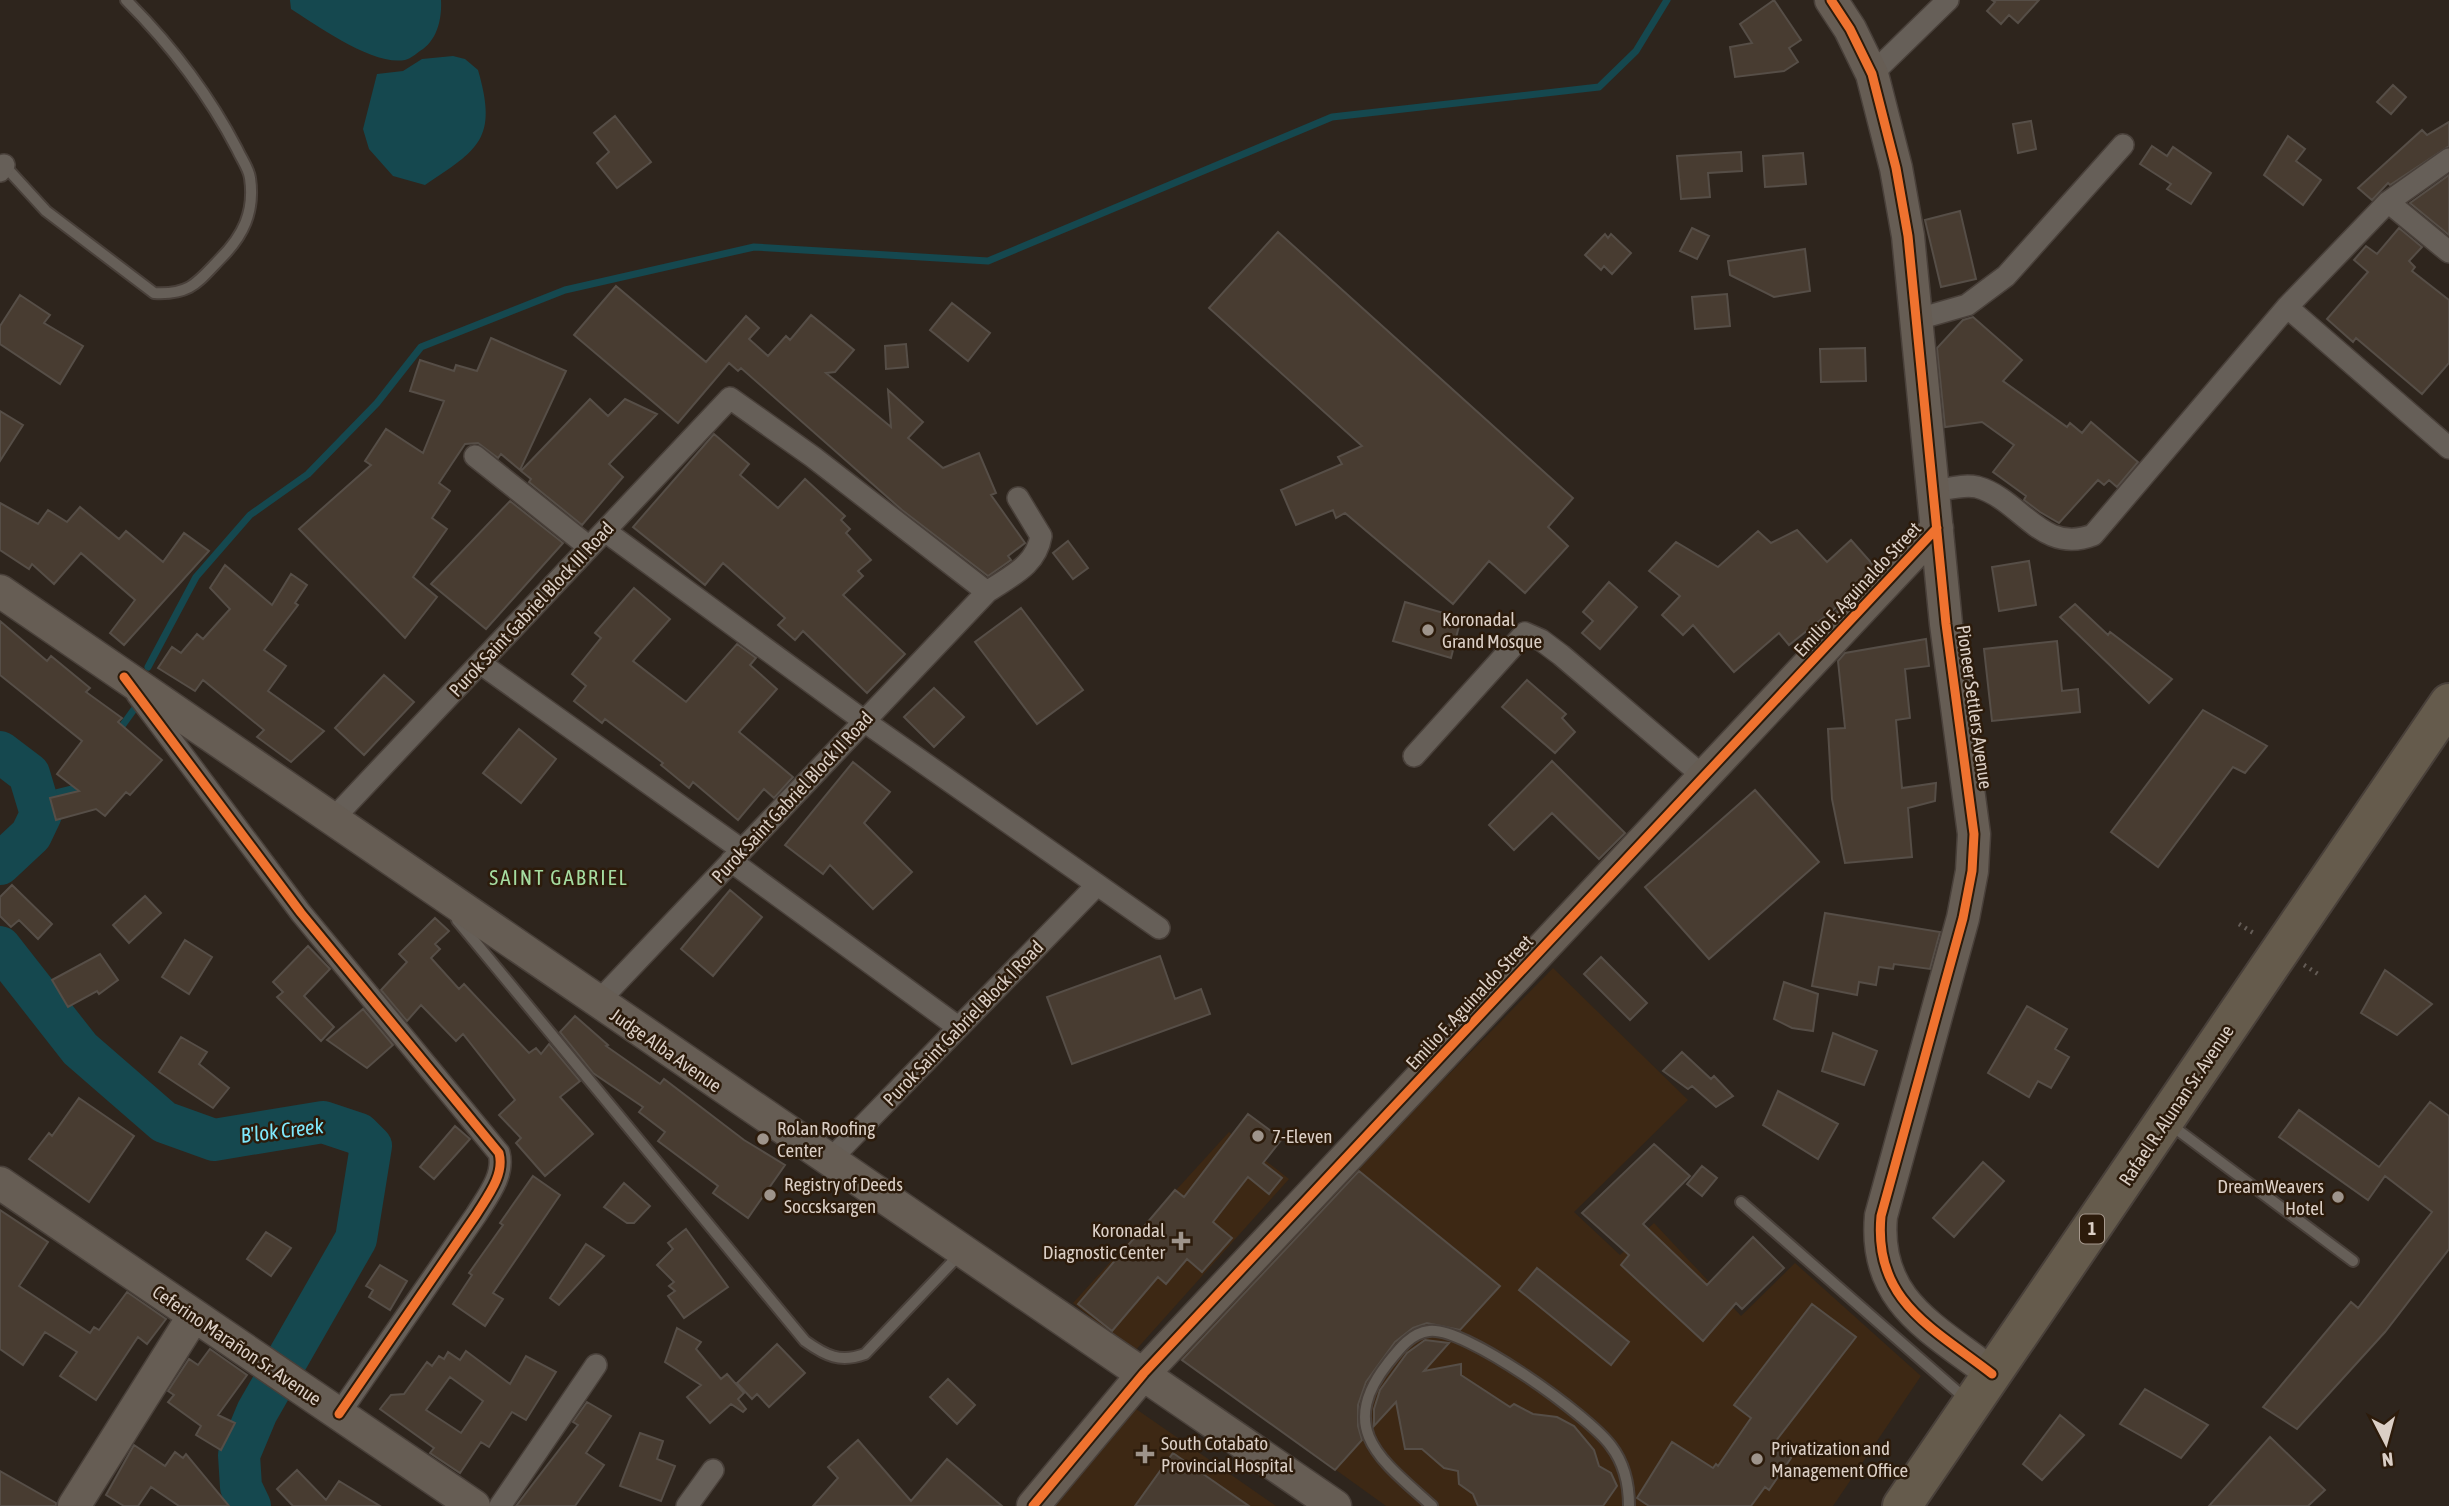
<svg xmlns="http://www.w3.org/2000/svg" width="2449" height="1506" font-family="'Asap Condensed',sans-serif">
<rect width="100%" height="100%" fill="#2e251d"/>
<path fill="#3d2814" d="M 1553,968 L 1688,1100 L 1574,1212 L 1620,1255 L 1654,1223 L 1741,1316 L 1795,1263 L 1921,1376 L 1833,1506 L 1386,1506 L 1175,1354 Z
M 1229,1132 L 1289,1179 L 1134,1352 L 1073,1303 Z
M 1126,1402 L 1276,1506 L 1053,1506 Z"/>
<path fill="#15484f" d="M 290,0 L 441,0 C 442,17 438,38 423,49 C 418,52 411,59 405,60 C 373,66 318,26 291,9 Z
M 453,56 L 465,59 L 478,70 C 498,139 479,149 425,185 L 393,176 L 369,149 L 363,129 L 377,74 L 403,71 L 422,59 Z"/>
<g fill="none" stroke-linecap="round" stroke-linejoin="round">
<path stroke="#15484f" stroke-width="7" d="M 148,667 L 196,577 L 250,515 L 308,474 L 377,403 L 421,347 L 565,290 L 754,247 L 988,261 L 1332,117 L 1599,87 L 1636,51 L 1667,0
M 117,733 L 135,708
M 36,798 L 76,788 L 80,782"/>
<path stroke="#15484f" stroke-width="42" d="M 0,752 L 29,774 L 41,814 L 31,835 L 0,864
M 0,947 L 80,1049 L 164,1122 L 214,1140 L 323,1122 L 359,1134 L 371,1146 L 356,1239 L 257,1412 L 239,1455 L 241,1487 L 250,1506"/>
</g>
<path fill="#483c31" stroke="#564e47" stroke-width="2" fill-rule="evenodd" d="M 1774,0 L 1801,40 L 1789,48 L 1798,62 L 1784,71 L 1735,77 L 1730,47 L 1752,43 L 1740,24 Z
M 1992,0 L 2039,0 L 2018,23 L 2009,15 L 2001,24 L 1987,11 L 1995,2 Z
M 2393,85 L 2406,97 L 2391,114 L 2377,102 Z
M 615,116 L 651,162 L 617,188 L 597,163 L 609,152 L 594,133 Z
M 2031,121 L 2036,149 L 2018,153 L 2013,124 Z
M 2449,122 L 2449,146 L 2390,185 L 2388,183 L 2372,200 L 2358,188 L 2422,130 L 2427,135 Z
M 2288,136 L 2305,149 L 2296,161 L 2321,180 L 2303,205 L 2264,175 Z
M 2152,146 L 2167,156 L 2173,147 L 2211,173 L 2191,204 L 2167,189 L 2171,184 L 2140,164 Z
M 1741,152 L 1742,171 L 1708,173 L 1710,197 L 1681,199 L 1677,156 Z
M 1803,153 L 1806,184 L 1765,187 L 1763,156 Z
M 2449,175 L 2449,235 L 2410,203 Z
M 1960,211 L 1976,279 L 1941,287 L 1925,220 Z
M 1692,228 L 1709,236 L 1697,259 L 1680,251 Z
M 2399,228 L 2422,247 L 2409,261 L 2415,267 L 2412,271 L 2449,300 L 2449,363 L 2422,394 L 2356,338 L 2353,342 L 2327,319 L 2368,272 L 2354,260 L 2366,246 L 2377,254 Z
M 1278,232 L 1573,498 L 1548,527 L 1568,546 L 1525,593 L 1489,561 L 1453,604 L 1345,513 L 1336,518 L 1333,510 L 1296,525 L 1281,490 L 1342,464 L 1338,457 L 1362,446 L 1209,308 Z
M 1605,234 L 1608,238 L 1611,234 L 1631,253 L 1612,274 L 1604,266 L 1601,270 L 1585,255 Z
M 1805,249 L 1810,291 L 1774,297 L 1730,275 L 1728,261 Z
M 616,286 L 706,362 L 746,316 L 759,328 L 749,339 L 768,356 L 786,336 L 790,340 L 811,315 L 854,350 L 835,372 L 826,373 L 891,427 L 888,390 L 923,422 L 908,438 L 943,468 L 979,453 L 996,493 L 991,495 L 1025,543 L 1008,556 L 1011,560 L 988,576 L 902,510 L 741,368 L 738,371 L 729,363 L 678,423 L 574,335 Z
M 1727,294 L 1730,326 L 1695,329 L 1692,297 Z
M 20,295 L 50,315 L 44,323 L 83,346 L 60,384 L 0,344 L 0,326 Z
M 952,303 L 990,333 L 968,361 L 930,330 Z
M 1973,317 L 2022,360 L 2003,381 L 2067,427 L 2070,423 L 2082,433 L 2091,422 L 2138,462 L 2117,487 L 2109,480 L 2104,485 L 2098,480 L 2059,523 L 2040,512 L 2024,500 L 2026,496 L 1993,472 L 2014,445 L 1982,422 L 1945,427 L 1937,348 L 1963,320 Z
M 491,338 L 566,371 L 520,470 L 501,454 L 498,458 L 478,443 L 465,444 L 439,483 L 450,491 L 432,518 L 447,529 L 413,577 L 437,597 L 405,638 L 299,529 L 371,465 L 365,461 L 386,429 L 423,453 L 444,401 L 410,391 L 420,360 L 454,371 L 456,365 L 477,371 Z
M 906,344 L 908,367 L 886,369 L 885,346 Z
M 1865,348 L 1866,381 L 1821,382 L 1820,349 Z
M 590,399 L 608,416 L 625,399 L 657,414 L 609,464 L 623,477 L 582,525 L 529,482 L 531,479 L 521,471 Z
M 0,411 L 23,425 L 0,461 Z
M 714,434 L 749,464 L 740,475 L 778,508 L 805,479 L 845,516 L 841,520 L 850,529 L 846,533 L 871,560 L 858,571 L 863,576 L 843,595 L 905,654 L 867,693 L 803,631 L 795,640 L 778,625 L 785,618 L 723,563 L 705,585 L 633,527 Z
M 510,501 L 563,543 L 486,629 L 431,584 Z
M 0,503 L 38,524 L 48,510 L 67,522 L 80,507 L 119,539 L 126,531 L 163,562 L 184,533 L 209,551 L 124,645 L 110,633 L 135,600 L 81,553 L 54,584 L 32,564 L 29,569 L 0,550 Z
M 1797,530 L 1827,562 L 1851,540 L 1875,567 L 1838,606 L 1789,645 L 1779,633 L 1734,672 L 1693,625 L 1683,635 L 1662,615 L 1680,596 L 1649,571 L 1676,542 L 1718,567 L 1758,531 L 1771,543 Z
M 1068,541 L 1088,568 L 1073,579 L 1053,553 Z
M 2029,561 L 2036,605 L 1999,611 L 1992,567 Z
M 225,565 L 272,605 L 291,574 L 307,585 L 295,603 L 298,605 L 264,650 L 286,666 L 268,691 L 324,731 L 291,762 L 257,737 L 264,730 L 203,680 L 195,691 L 158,668 L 172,647 L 181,653 L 197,634 L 203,639 L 230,609 L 210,588 Z
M 1609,582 L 1637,607 L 1600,649 L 1582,633 L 1593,621 L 1583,612 Z
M 634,588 L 670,619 L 633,661 L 686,702 L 737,644 L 756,658 L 750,665 L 777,689 L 739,732 L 793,777 L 774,798 L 764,789 L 738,820 L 693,782 L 689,788 L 661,765 L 663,763 L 605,719 L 602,723 L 574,701 L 586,686 L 572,674 L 601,638 L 595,633 Z
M 1405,602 L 1461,618 L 1451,658 L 1393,641 Z
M 2075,604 L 2108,635 L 2110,632 L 2172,679 L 2149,703 L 2060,617 Z
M 1021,608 L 1083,690 L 1037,724 L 975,642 Z
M 0,621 L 47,661 L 51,656 L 90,688 L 86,692 L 122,718 L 118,722 L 162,760 L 130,795 L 126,792 L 105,816 L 96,809 L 56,820 L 50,798 L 79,791 L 57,774 L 82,741 L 0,675 Z
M 1926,639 L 1929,666 L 1905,669 L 1910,718 L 1896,720 L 1902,788 L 1936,783 L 1935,801 L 1908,808 L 1912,857 L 1845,863 L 1832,799 L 1828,729 L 1845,728 L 1838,661 L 1845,653 Z
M 2057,641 L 2062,691 L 2078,689 L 2080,712 L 1992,721 L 1984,649 Z
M 384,675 L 414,702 L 364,755 L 335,728 Z
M 1527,680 L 1566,714 L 1562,718 L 1575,732 L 1555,753 L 1502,707 Z
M 934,688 L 964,717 L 934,747 L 904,717 Z
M 2203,710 L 2267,746 L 2245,773 L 2233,767 L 2158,867 L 2111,832 Z
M 519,729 L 556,759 L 521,803 L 483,773 Z
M 1552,761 L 1625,833 L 1599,859 L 1552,813 L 1514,850 L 1489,825 Z
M 853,762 L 890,792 L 864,823 L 912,872 L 873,909 L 830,865 L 823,874 L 785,845 Z
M 1755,790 L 1819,862 L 1709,959 L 1645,887 Z
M 12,885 L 52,924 L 38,939 L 19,920 L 11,927 L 0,916 L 0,897 Z
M 730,890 L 762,917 L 713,976 L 681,949 Z
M 145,896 L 161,913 L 129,943 L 113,925 Z
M 1825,913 L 1940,932 L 1930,969 L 1894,964 L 1893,969 L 1879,967 L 1876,985 L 1859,982 L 1857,995 L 1812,986 Z
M 435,918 L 449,931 L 435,944 L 440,949 L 431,958 L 459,989 L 464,984 L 529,1053 L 536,1048 L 541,1054 L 549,1044 L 580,1081 L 560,1097 L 593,1134 L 545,1176 L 516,1143 L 521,1138 L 499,1115 L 515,1100 L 463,1034 L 456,1041 L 421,1005 L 407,1021 L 381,990 L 407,962 L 399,954 Z
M 185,940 L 212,957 L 189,994 L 162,977 Z
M 308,946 L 330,969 L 304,996 L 334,1027 L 321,1041 L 277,997 L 283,992 L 273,982 Z
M 100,954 L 118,980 L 99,994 L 97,991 L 68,1007 L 52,980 Z
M 1160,956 L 1175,999 L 1201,989 L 1210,1014 L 1072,1064 L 1047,997 Z
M 1601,957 L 1647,1003 L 1630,1020 L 1584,974 Z
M 2385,970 L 2432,1004 L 2397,1035 L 2361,1013 Z
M 1784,982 L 1818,994 L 1813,1031 L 1792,1028 L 1774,1019 Z
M 2027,1006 L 2067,1029 L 2055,1049 L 2069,1057 L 2051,1088 L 2038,1081 L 2029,1097 L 1988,1073 Z
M 363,1009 L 393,1045 L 367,1068 L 327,1040 Z
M 575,1016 L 608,1045 L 606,1046 L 660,1084 L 664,1079 L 744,1140 L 785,1165 L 748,1218 L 713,1193 L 718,1186 L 658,1141 L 665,1132 L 639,1112 L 643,1107 L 593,1073 L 560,1032 Z
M 1833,1033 L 1877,1051 L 1864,1085 L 1822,1071 Z
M 181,1037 L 207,1052 L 199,1064 L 229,1088 L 213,1108 L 159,1072 Z
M 1682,1052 L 1711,1079 L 1714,1076 L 1733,1096 L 1716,1107 L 1692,1086 L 1688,1089 L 1663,1071 Z
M 1778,1091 L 1838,1124 L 1818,1159 L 1763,1125 Z
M 79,1098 L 134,1136 L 89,1202 L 29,1159 L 49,1133 L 52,1136 Z
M 2430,1102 L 2449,1116 L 2449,1249 L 2385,1332 L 2297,1429 L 2263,1407 L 2351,1302 L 2358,1308 L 2432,1212 L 2385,1176 L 2368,1200 L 2279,1137 L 2299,1110 L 2379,1167 Z
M 1248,1114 L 1282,1139 L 1263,1163 L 1282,1178 L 1269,1194 L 1248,1177 L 1213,1222 L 1232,1238 L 1202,1272 L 1187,1259 L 1166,1284 L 1158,1277 L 1112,1331 L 1078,1304 L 1175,1190 L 1184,1197 Z
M 455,1126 L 470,1139 L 434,1179 L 420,1167 Z
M 1654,1144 L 1690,1176 L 1643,1224 L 1707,1285 L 1753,1237 L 1784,1268 L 1742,1309 L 1736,1303 L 1703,1341 L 1621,1265 L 1629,1255 L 1582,1213 Z
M 1983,1162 L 2004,1181 L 1954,1237 L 1933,1218 Z
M 1702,1166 L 1717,1178 L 1702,1196 L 1687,1184 Z
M 1359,1171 L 1500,1286 L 1460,1330 L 1427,1323 L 1413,1328 L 1395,1342 L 1366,1382 L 1358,1405 L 1358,1426 L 1362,1440 L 1335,1470 L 1182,1360 Z
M 533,1176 L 560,1195 L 493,1293 L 503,1299 L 485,1326 L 453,1304 L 472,1275 L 469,1273 L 503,1225 L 500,1223 Z
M 624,1183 L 650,1206 L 634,1223 L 627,1223 L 604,1207 Z
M 0,1210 L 48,1242 L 19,1286 L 90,1333 L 94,1327 L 99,1330 L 127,1292 L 166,1319 L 147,1344 L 138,1337 L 96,1400 L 60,1376 L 77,1352 L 45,1332 L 23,1365 L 0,1349 Z
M 686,1229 L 728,1287 L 684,1318 L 668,1296 L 675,1291 L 669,1286 L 674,1282 L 657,1265 L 673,1249 L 668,1243 Z
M 266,1232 L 291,1248 L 271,1276 L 247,1259 Z
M 586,1244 L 604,1256 L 559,1305 L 550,1298 Z
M 380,1265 L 407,1281 L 390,1310 L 369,1297 L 373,1290 L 366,1286 Z
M 1537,1268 L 1629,1342 L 1611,1365 L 1519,1290 Z
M 1812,1304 L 1856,1337 L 1772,1446 L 1791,1458 L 1769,1490 L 1765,1487 L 1751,1506 L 1649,1506 L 1637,1498 L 1672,1442 L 1713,1468 L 1716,1464 L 1718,1466 L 1751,1418 L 1734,1405 Z
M 677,1328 L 701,1342 L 696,1349 L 721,1379 L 727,1374 L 744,1393 L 738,1399 L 746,1409 L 743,1412 L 731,1404 L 710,1423 L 687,1397 L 701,1385 L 665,1362 Z
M 1425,1340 L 1449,1343 L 1424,1371 L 1461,1364 L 1461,1375 L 1510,1407 L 1514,1404 L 1533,1414 L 1557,1417 L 1574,1426 L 1594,1450 L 1599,1466 L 1611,1473 L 1617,1486 L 1603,1506 L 1478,1506 L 1473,1494 L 1459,1484 L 1458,1471 L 1444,1468 L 1422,1449 L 1405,1449 L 1396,1402 L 1374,1426 L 1374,1409 L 1380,1390 L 1407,1353 Z
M 777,1344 L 805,1373 L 769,1407 L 757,1394 L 752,1399 L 737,1383 Z
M 210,1349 L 247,1375 L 218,1415 L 235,1423 L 221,1450 L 196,1435 L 201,1426 L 168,1402 L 174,1395 L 168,1391 L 189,1359 L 198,1365 Z
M 466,1351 L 510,1384 L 526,1356 L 556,1372 L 526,1420 L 512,1412 L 489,1447 L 481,1442 L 460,1473 L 430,1453 L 434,1448 L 380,1409 L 391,1395 L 404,1394 L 427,1362 L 432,1366 L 439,1356 L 444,1359 L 448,1352 L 460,1360 ZM 450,1377 L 483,1401 L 461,1433 L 426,1410 Z
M 948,1379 L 975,1405 L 957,1424 L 930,1397 Z
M 2145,1389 L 2208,1425 L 2181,1458 L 2120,1424 Z
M 587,1402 L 611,1416 L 586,1453 L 604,1465 L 575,1506 L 516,1506 L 578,1425 L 573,1422 Z
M 2060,1415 L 2084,1435 L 2042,1480 L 2023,1464 Z
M 640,1433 L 663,1441 L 657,1459 L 675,1466 L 661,1501 L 620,1486 Z
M 2270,1437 L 2325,1490 L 2308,1506 L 2209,1506 Z
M 858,1440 L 911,1501 L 947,1459 L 1002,1506 L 813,1506 L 838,1478 L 828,1467 Z
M 134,1445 L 165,1466 L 175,1452 L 183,1458 L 186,1454 L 229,1506 L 179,1506 L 151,1487 L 138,1506 L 124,1506 L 106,1495 Z
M 1173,1453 L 1249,1506 L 1135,1506 Z
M 297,1470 L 326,1500 L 339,1481 L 380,1506 L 293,1506 L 277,1489 Z
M 0,1471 L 56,1503 L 56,1506 L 0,1506 Z"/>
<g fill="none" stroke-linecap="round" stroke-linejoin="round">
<g stroke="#49403a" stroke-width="14">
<path id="lane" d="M 3,164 L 46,211 L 154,293 C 190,295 197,283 220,259 C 243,236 255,212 250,178 C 249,169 241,158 237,149 C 209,95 169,43 126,0
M 457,920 L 805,1341 C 826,1356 840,1363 865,1354 L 960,1254
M 2171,1125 L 2353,1261
M 1741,1202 L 1967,1400
M 1432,1506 C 1383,1461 1335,1430 1388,1363 C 1399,1349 1411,1333 1429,1331 C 1465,1326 1589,1416 1611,1446 C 1624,1463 1629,1485 1629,1506"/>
</g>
<g stroke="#49403a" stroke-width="24">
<path id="street" d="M 1872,74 L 1948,0
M 0,171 L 4,165
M 2388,202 L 2449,252
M 2287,307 L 2449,448
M 1918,319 L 1967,305 L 2006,276 L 2123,145
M 475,456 L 589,547
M 1934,491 C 1948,489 1963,484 1977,487 C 2021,499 2041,555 2093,535 L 2287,307 L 2388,202 L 2449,159
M 605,531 L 864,721 L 1159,928
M 480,663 L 742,850
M 137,694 L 301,913 L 499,1153 C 505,1175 487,1197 476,1215 L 339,1414
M 1414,756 L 1525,633 L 1541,640 L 1561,655 L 1704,777
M 332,820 L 730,398 L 813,457 L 987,592
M 731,861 L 958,1027
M 597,1003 L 987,592 C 1010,576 1036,566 1041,536 L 1018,498
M 828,1162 L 1097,885
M 500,1506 L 596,1365
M 687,1506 L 713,1470"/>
</g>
<g stroke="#49403a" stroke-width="35">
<path id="secondary" d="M 1831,0 L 1850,29 L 1872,74 L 1896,168 L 1908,236 L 1946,624 L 1974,834 L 1972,871 L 1963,918 L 1881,1216 C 1873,1301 1933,1328 1992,1374
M 0,591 L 1335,1506
M 0,1183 L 474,1506
M 74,1506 L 193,1317
M 1033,1506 L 1144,1373 L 1937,528"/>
</g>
<g stroke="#49403a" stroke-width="42">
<path id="highway" d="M 1902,1506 L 2449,703"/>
</g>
<path stroke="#645c56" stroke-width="4.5" stroke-dasharray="2 5" stroke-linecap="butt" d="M 2239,924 L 2255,934
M 2304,965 L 2318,974"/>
<use href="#lane" stroke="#665f58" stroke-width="10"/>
<use href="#street" stroke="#665f58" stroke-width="21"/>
<use href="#secondary" stroke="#665d54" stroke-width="32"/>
<use href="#highway" stroke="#655b4c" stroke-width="38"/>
<g stroke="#2c1b0b" stroke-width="13">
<path id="cycleway" d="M 1831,0 L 1850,29 L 1872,74 L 1896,168 L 1908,236 L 1946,624 L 1974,834 L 1972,871 L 1963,918 L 1881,1216 C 1873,1301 1933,1328 1992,1374
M 124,677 L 301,913 L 499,1153 C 505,1175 487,1197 476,1215 L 339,1414
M 1033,1506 L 1144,1373 L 1937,528"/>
</g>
<use href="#cycleway" stroke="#ef722f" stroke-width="9"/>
</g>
<g fill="#9e948b" stroke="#2c1b0b" stroke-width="2.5">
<circle cx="1428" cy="630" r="7"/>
<circle cx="1258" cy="1136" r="7"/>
<circle cx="763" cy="1139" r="7"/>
<circle cx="770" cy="1195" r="7"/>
<circle cx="2338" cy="1197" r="7"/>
<path d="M1177.5 1230.5h7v7h7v7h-7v7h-7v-7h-7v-7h7z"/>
<path d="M1141.5 1443.5h7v7h7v7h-7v7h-7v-7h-7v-7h7z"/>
<circle cx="1757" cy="1459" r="7"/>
</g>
<g text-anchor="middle" stroke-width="5" stroke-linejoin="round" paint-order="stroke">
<rect fill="#2c1b0b" stroke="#a6998e" stroke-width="2" x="2080" y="1214.5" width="24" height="29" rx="5"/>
<g font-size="18" font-weight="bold" fill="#dbcfc6">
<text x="2092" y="1235">1</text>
</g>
<g font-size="19" fill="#dbcfc6" stroke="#2c1b0b">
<text transform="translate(1857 589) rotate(-47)" y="7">Emilio F. Aguinaldo Street</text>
<text transform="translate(531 609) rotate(-47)" y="7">Purok Saint Gabriel Block III Road</text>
<text transform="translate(1975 707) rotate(82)" y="7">Pioneer Settlers Avenue</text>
<text transform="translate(792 797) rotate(-47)" y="7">Purok Saint Gabriel Block II Road</text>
<text transform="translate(1469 1002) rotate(-47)" y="7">Emilio F. Aguinaldo Street</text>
<text transform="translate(963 1023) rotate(-46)" y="7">Purok Saint Gabriel Block I Road</text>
<text transform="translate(666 1050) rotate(35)" y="7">Judge Alba Avenue</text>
<text transform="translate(2176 1105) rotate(-56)" y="7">Rafael R. Alunan Sr. Avenue</text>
<text transform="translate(237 1345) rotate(34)" y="7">Ceferino Marañon Sr. Avenue</text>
</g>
<g font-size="19" fill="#dbcfc6" stroke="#2c1b0b" text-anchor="start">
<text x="1442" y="626">Koronadal<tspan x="1442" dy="22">Grand Mosque</tspan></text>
<text x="777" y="1135">Rolan Roofing<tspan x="777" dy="22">Center</tspan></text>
<text x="1272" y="1143">7-Eleven</text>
<text x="784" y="1191">Registry of Deeds<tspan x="784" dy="22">Soccsksargen</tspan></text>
<text x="2324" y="1193" text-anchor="end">DreamWeavers<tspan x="2324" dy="22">Hotel</tspan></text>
<text x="1165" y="1237" text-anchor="end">Koronadal<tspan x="1165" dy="22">Diagnostic Center</tspan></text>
<text x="1161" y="1450">South Cotabato<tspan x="1161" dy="22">Provincial Hospital</tspan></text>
<text x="1771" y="1455">Privatization and<tspan x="1771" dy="22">Management Office</tspan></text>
</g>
<g font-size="21" letter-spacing="2" fill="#a5dca0" stroke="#2c1b0b">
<text x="559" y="885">SAINT GABRIEL</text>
</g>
<g font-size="21" font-style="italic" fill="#7fe9fd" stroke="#2c1b0b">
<text transform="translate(282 1131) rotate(-7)" y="7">B'lok Creek</text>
</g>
</g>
<g transform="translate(2386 1443) rotate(174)" stroke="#2c1b0b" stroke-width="5" paint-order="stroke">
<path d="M0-5L12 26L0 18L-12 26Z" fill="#dbcfc6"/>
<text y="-10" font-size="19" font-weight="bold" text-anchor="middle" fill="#dbcfc6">N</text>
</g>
</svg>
